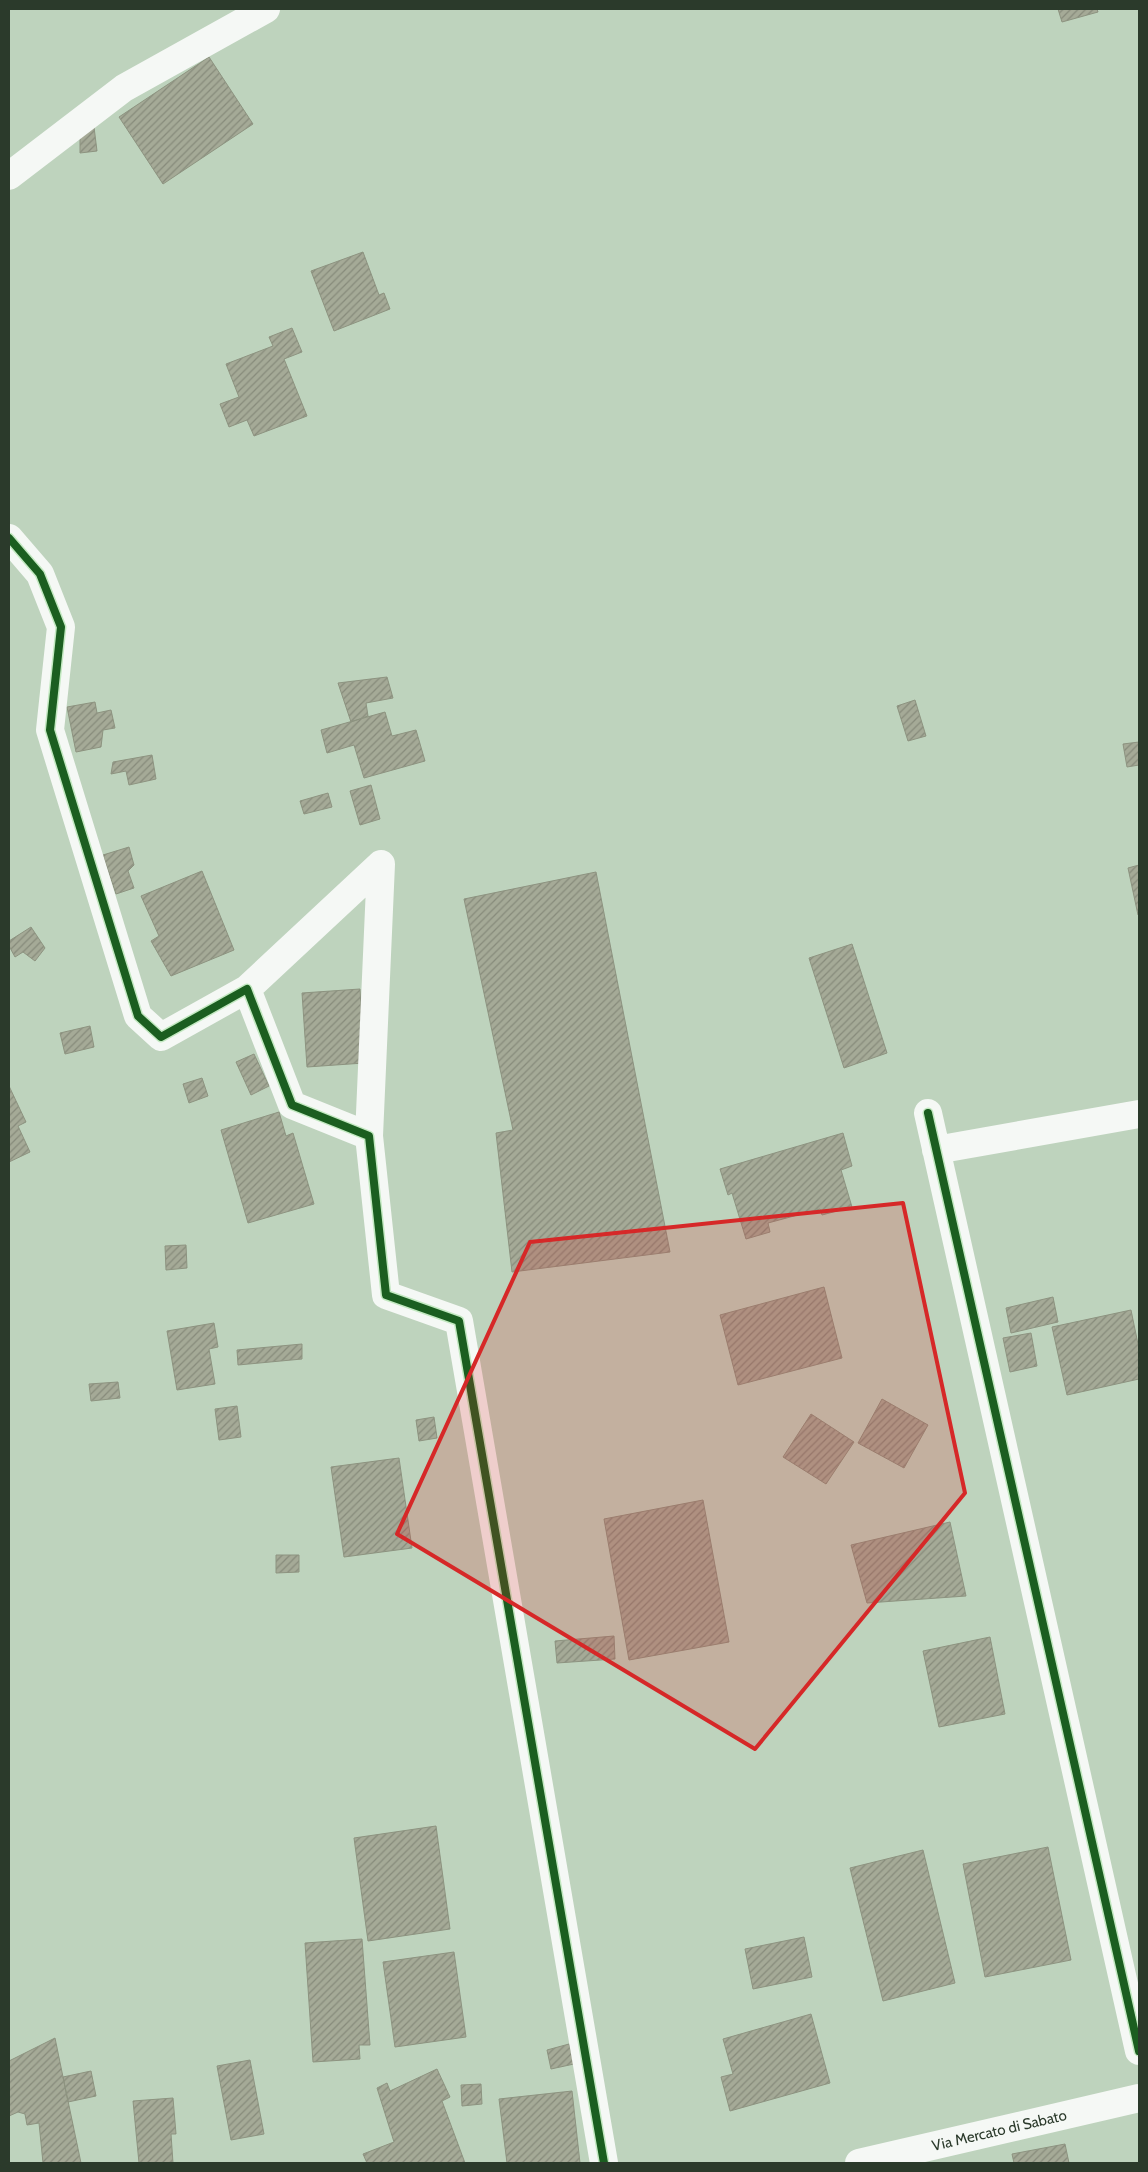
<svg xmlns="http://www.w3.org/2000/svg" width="1148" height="2172" font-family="Cabin,sans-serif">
<defs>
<pattern id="building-hatch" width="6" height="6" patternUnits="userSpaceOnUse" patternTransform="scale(1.25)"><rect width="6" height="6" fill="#a5aa97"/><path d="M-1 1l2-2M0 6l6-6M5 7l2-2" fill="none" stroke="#878b7b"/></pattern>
</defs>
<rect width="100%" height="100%" fill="#bed3bd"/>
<path fill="url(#building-hatch)" stroke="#8d9380" d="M 1058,9 L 1097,9 L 1098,12 L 1062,22 Z
M 209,57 L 253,124 L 163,184 L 119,117 Z
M 93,119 L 97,151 L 80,153 L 80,127 Z
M 363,252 L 379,295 L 384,293 L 390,309 L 334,331 L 311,271 Z
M 292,328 L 302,352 L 284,359 L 307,416 L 254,436 L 247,420 L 229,427 L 220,404 L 239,397 L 226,364 L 273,346 L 269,337 Z
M 387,677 L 393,698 L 366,703 L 368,716 L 351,722 L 338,683 Z
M 915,700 L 926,736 L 908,741 L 897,706 Z
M 95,702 L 97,713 L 111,710 L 115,728 L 103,730 L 101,747 L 76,752 L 67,707 Z
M 385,712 L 392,736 L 416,730 L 425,761 L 364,778 L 354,745 L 327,753 L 321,730 Z
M 1139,742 L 1139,765 L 1127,767 L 1123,744 Z
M 152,755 L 156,779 L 129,785 L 126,771 L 111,774 L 113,762 Z
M 371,785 L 380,819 L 360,825 L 350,791 Z
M 328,793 L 332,807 L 304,814 L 300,801 Z
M 129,847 L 134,865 L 128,871 L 134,888 L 116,894 L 103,855 Z
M 1139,865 L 1139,914 L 1138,915 L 1128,868 Z
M 202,871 L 234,950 L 171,976 L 151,941 L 159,936 L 141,896 Z
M 596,872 L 670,1252 L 512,1272 L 496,1133 L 513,1130 L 464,899 Z
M 31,927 L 45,948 L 35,961 L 23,952 L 15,957 L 9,946 L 9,941 Z
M 852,944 L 887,1053 L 844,1068 L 809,958 Z
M 360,989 L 364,1063 L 307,1067 L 302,993 Z
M 90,1026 L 94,1047 L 65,1054 L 60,1033 Z
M 254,1054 L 269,1086 L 251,1095 L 236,1062 Z
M 202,1078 L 208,1096 L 189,1103 L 183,1084 Z
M 9,1086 L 26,1122 L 18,1126 L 30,1152 L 9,1162 Z
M 279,1112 L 286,1136 L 293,1133 L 314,1204 L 248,1223 L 221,1130 Z
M 843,1133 L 852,1166 L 841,1170 L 852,1207 L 822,1215 L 820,1209 L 768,1223 L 770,1232 L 746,1239 L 732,1193 L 728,1195 L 720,1169 Z
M 186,1245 L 187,1268 L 166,1270 L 165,1246 Z
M 824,1287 L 842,1358 L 738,1385 L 720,1315 Z
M 1053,1297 L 1058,1322 L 1011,1333 L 1006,1308 Z
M 1131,1310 L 1139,1349 L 1139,1379 L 1067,1395 L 1052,1327 Z
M 214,1323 L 218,1347 L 209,1349 L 215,1384 L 177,1390 L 167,1331 Z
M 1031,1333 L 1037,1366 L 1010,1372 L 1003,1338 Z
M 302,1344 L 302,1359 L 238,1365 L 237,1350 Z
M 118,1382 L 120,1398 L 91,1401 L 89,1384 Z
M 882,1399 L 928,1425 L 904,1468 L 858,1443 Z
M 237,1406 L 241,1437 L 219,1440 L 215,1409 Z
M 811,1414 L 854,1442 L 826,1484 L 783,1457 Z
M 434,1417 L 437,1438 L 419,1441 L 416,1420 Z
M 399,1458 L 412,1548 L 344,1557 L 331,1467 Z
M 703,1500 L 729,1642 L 629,1660 L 604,1519 Z
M 950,1522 L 966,1596 L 867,1603 L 851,1545 Z
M 276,1555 L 299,1555 L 299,1572 L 276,1573 Z
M 614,1636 L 615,1659 L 557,1663 L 555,1641 Z
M 990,1637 L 1005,1714 L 939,1727 L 923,1651 Z
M 436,1826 L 450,1929 L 368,1941 L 354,1838 Z
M 1048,1847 L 1071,1960 L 985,1977 L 963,1864 Z
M 923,1850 L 955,1983 L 883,2001 L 850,1868 Z
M 804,1937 L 812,1977 L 753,1989 L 745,1949 Z
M 362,1939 L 370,2045 L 359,2045 L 360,2059 L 313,2062 L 305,1943 Z
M 454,1952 L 466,2037 L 395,2047 L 383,1962 Z
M 811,2014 L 830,2083 L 730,2111 L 721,2077 L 733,2074 L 723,2039 Z
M 55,2038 L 63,2077 L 81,2163 L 39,2163 L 43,2163 L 39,2123 L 27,2125 L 25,2114 L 18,2112 L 9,2116 L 9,2061 Z
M 569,2044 L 574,2064 L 551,2069 L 547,2050 Z
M 250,2060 L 264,2134 L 231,2140 L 217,2066 Z
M 437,2069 L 450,2097 L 442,2101 L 465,2163 L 367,2163 L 363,2154 L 394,2142 L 377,2088 L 387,2083 L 390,2091 Z
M 91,2071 L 96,2096 L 68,2102 L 63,2077 Z
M 481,2084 L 482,2104 L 462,2106 L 461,2085 Z
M 572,2091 L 580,2163 L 507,2163 L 499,2099 Z
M 173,2098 L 176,2134 L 171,2134 L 173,2163 L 139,2163 L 133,2101 Z
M 1065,2144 L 1069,2163 L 1014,2163 L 1012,2154 Z"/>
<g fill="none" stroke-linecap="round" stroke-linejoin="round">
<path stroke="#f5f8f5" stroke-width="28" d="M 9,176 L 124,88 L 266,9
M 9,538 L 40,574 L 61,627 L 50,730 L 138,1016 L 161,1037 L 247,989 L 292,1105 L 369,1136 L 386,1295 L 459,1321 L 604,2163
M 247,989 L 381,864 L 369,1136
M 928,1113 L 1139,2051
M 936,1150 L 1139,1114"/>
<path stroke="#f5f8f5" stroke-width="28" id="s1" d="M 859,2163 L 1139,2098"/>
<g stroke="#c3e9c1" stroke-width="11">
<path id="cycleway" d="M 9,538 L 40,574 L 61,627 L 50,730 L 138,1016 L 161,1037 L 247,989 L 292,1105 L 369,1136 L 386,1295 L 459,1321 L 604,2163
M 928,1113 L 1139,2051"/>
</g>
<use href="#cycleway" stroke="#1b5e20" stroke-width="8"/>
</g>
<path fill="#d62828" fill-opacity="0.2" stroke="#d62828" stroke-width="4" stroke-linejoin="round" d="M 903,1203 L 965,1493 L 755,1749 L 397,1534 L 530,1242 Z"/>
<g text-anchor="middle" stroke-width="4" stroke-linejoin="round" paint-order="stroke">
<g font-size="15" fill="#2b3a2b" stroke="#c3e9c1">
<text dy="5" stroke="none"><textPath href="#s1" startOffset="144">Via Mercato di Sabato</textPath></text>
</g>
</g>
<rect width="1148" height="2172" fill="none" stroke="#2b3a2b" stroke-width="20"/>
</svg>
